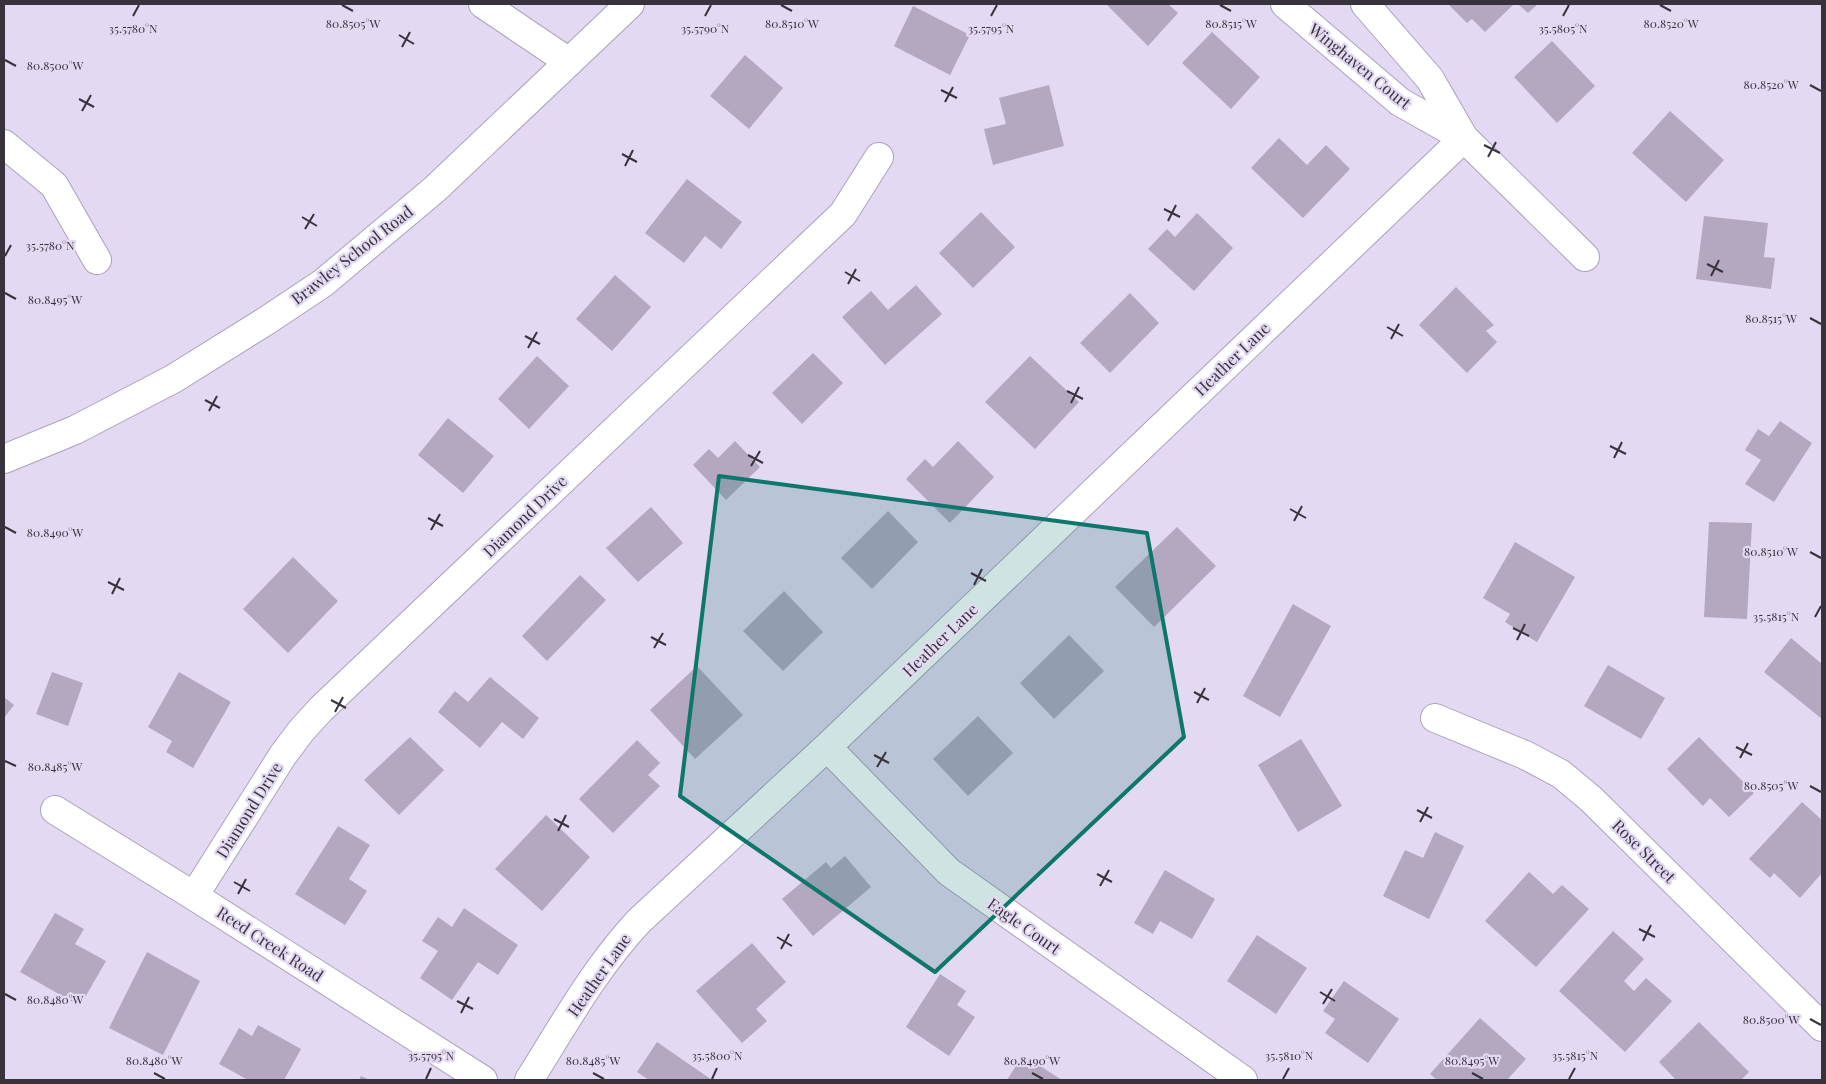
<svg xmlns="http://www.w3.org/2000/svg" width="1826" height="1084" font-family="'Playfair Display',serif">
<rect width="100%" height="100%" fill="#e4d9f2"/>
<path fill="#b3a8c0" d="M 1106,4 L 1168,4 L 1178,13 L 1148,46 Z
M 1448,4 L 1514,4 L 1485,32 L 1472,19 L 1467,23 Z
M 1518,4 L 1538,4 L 1528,13 Z
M 913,6 L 970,35 L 950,75 L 894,46 Z
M 1212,32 L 1260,77 L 1231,109 L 1182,63 Z
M 1552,41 L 1595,86 L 1557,123 L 1514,77 Z
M 745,55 L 783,88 L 749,129 L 710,96 Z
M 1049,85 L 1064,146 L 993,165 L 984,129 L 1006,124 L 999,98 Z
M 1670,111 L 1724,160 L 1686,202 L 1632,153 Z
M 1279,138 L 1307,165 L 1326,145 L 1350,169 L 1303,218 L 1251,168 Z
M 687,179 L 742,222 L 721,249 L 705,236 L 684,263 L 645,233 Z
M 981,212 L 1015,247 L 973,288 L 939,253 Z
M 1197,213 L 1233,248 L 1194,291 L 1148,249 L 1167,229 L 1175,237 Z
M 1704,216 L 1768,223 L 1764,257 L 1775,258 L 1771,289 L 1696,279 Z
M 615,275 L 651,307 L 612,351 L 576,319 Z
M 916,285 L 942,314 L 885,365 L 842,317 L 871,291 L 888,310 Z
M 1456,287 L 1494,325 L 1486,331 L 1497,342 L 1467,373 L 1419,325 Z
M 1130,293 L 1159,323 L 1110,373 L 1080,343 Z
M 813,353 L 843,383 L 802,424 L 772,393 Z
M 537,356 L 569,386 L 529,429 L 498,399 Z
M 1030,356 L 1079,402 L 1035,449 L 985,402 Z
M 448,418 L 494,456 L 463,493 L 418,455 Z
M 1780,421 L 1812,443 L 1774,502 L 1745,484 L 1761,460 L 1745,450 L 1758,429 L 1769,436 Z
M 735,441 L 760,467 L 726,500 L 693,465 L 709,449 L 718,458 Z
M 958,441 L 994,477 L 950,523 L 906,479 L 925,459 L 933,467 Z
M 651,507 L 683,543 L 638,582 L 606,548 Z
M 888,511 L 918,542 L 872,589 L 841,558 Z
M 1709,522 L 1752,523 L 1747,619 L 1704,617 Z
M 1177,527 L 1216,566 L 1154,627 L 1115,587 Z
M 1515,542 L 1575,577 L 1537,642 L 1505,622 L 1510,614 L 1483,598 Z
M 293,557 L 338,601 L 288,653 L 243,609 Z
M 580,575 L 606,600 L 547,661 L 522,636 Z
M 784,591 L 823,632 L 783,671 L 743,631 Z
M 1293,604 L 1331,626 L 1280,717 L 1243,696 Z
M 1069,635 L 1104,671 L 1054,719 L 1020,683 Z
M 1791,638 L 1822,664 L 1822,719 L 1764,672 Z
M 1608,665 L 1665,698 L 1641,739 L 1584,706 Z
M 697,666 L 743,715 L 695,759 L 650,710 Z
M 52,672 L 83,683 L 68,726 L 36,714 Z
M 179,672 L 231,702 L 193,768 L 166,752 L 172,741 L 148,727 Z
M 490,677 L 539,718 L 523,739 L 502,722 L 480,748 L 438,712 L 455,691 L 468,702 Z
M 4,697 L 14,705 L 4,718 Z
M 978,716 L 1013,753 L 968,796 L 933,759 Z
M 410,737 L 444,770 L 399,815 L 364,780 Z
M 1699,737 L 1754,793 L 1729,817 L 1710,798 L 1703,806 L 1667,769 Z
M 1301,739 L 1342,806 L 1298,832 L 1258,765 Z
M 637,740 L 660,763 L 648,775 L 660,786 L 613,833 L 579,799 Z
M 1802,802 L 1822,820 L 1822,873 L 1800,898 L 1774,873 L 1770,878 L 1749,859 Z
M 546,815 L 590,857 L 542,911 L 495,869 Z
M 338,826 L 370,845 L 349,879 L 367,891 L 345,925 L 295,894 Z
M 1435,832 L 1464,846 L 1429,919 L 1383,896 L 1405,850 L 1423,858 Z
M 845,856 L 871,887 L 813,936 L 782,899 L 826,862 L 831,868 Z
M 1165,870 L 1215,899 L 1192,939 L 1160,921 L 1153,934 L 1134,923 Z
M 1529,872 L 1553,894 L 1562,885 L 1589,909 L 1536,967 L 1485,921 Z
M 464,908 L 518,945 L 498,975 L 478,962 L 452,1000 L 420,978 L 438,951 L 422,941 L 438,917 L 452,927 Z
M 55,913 L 84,929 L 75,944 L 106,961 L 80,1006 L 20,972 Z
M 1613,931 L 1644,959 L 1624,981 L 1634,991 L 1646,978 L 1672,1001 L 1625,1052 L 1559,991 Z
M 1257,935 L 1307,968 L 1276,1014 L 1227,981 Z
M 752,943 L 786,982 L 756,1009 L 767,1021 L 742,1043 L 696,991 Z
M 147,952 L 200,981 L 163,1055 L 109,1028 Z
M 940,974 L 966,991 L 957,1005 L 975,1017 L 949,1056 L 906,1027 Z
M 1344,981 L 1399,1019 L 1368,1063 L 1325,1033 L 1335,1019 L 1323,1011 Z
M 1480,1018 L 1526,1059 L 1507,1080 L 1437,1080 L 1430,1074 Z
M 1699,1022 L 1749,1072 L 1741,1080 L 1676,1080 L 1659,1062 Z
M 258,1025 L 301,1049 L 284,1080 L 248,1080 L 219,1064 L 239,1028 L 252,1036 Z
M 657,1042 L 712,1080 L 649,1080 L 637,1072 Z
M 1023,1055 L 1062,1080 L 1007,1080 Z
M 361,1076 L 370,1080 L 359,1080 Z"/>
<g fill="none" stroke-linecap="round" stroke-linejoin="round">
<g stroke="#aca1b9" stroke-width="30">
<path id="minor" d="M 483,4 L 569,62
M 1285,4 L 1400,102 L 1464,138
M 1365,4 L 1430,79 L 1464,138 L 1585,257
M 4,144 L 54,185 L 97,260
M 1435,718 L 1525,755 L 1561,774 L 1591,799 L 1822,1027
M 827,747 L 949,872 L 1243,1080
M 55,810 L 194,896 L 483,1080
M 194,896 L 283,755 L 301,731 L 321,709 L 843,214 L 879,157
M 529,1080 C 563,1026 595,968 639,921 L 827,747 L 1464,138"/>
</g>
<g stroke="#aca1b9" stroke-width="30">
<path id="major" d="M 4,459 L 75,430 L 173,379 L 266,321 L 323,283 L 435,189 L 630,4"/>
</g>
<use href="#minor" stroke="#fff" stroke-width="28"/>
<use href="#major" stroke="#fff" stroke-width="28"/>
</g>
<path fill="#0f766e" fill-opacity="0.2" stroke="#0f766e" stroke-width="4" stroke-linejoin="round" d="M 719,476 L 1147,533 L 1184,737 L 935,972 L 680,796 Z"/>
<path fill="none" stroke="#37323c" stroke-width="2" d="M 342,5 L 353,11M 781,5 L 792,11M 1220,5 L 1231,11M 1660,5 L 1671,11M 133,16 L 139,5M 705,16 L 711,5M 991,16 L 997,5M 1563,16 L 1569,5M 399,35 L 414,44M 402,47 L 410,32M 5,60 L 16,66M 1810,85 L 1821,91M 941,90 L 957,98M 79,99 L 94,107M 945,102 L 953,87M 82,111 L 91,95M 1484,145 L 1500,153M 622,154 L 637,162M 1488,157 L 1496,142M 625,166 L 633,150M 1164,209 L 1180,217M 302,217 L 317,226M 1168,221 L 1176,205M 305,229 L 314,214M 5,256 L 11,245M 1707,264 L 1723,272M 845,272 L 860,281M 1711,276 L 1719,260M 848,284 L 856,269M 5,293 L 16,299M 1810,318 L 1821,324M 1387,327 L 1403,336M 525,336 L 540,344M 1391,339 L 1399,324M 528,348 L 537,332M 1067,391 L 1083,399M 205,400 L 220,408M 1071,403 L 1079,387M 209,411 L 217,396M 1610,446 L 1626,454M 748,455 L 763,463M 1614,458 L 1622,442M 751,466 L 760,451M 1290,509 L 1306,518M 428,518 L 443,526M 1294,521 L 1302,506M 5,527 L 16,533M 431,530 L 440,514M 1810,552 L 1821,558M 971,573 L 986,581M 108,582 L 124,590M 974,585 L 982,569M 112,594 L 120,578M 1815,617 L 1821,606M 1513,628 L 1529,636M 651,637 L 666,645M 1517,640 L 1525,624M 654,648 L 663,633M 1194,692 L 1209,700M 331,700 L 346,708M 1197,703 L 1205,688M 335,712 L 343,697M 1736,747 L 1752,755M 874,755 L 889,763M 1740,758 L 1748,743M 5,761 L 16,766M 877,767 L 886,752M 1810,786 L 1821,792M 1417,810 L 1432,818M 554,819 L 569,827M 1420,822 L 1428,807M 558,831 L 566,815M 1097,874 L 1112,882M 234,882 L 250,891M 1100,886 L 1109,870M 238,894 L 246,879M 1639,929 L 1655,937M 777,937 L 792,946M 1643,941 L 1651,925M 781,949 L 789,934M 1320,992 L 1335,1001M 5,994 L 16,1000M 457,1001 L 473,1009M 1323,1004 L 1332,989M 461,1013 L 469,997M 1810,1019 L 1821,1025M 154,1073 L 165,1079M 593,1073 L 604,1079M 1032,1073 L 1043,1079M 1472,1073 L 1483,1079M 426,1079 L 431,1068M 712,1079 L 717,1068M 1283,1079 L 1289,1068M 1569,1079 L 1575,1068"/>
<g text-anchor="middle" stroke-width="4.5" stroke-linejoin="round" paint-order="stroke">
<g font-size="16" fill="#37323c" stroke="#e4d9f2">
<text transform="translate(1360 66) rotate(39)" y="6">Winghaven Court</text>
<text transform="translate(352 255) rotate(-38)" y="6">Brawley School Road</text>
<text transform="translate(1232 359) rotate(-44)" y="6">Heather Lane</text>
<text transform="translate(525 516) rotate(-44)" y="6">Diamond Drive</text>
<text transform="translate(940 640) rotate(-44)" y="6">Heather Lane</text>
<text transform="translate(249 810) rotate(-58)" y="6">Diamond Drive</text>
<text transform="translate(1644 851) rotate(45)" y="6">Rose Street</text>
<text transform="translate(1024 926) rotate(35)" y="6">Eagle Court</text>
<text transform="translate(270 944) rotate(33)" y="6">Reed Creek Road</text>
<text transform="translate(599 975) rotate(-55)" y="6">Heather Lane</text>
</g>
</g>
<g font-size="12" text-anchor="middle" fill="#37323c" stroke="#e4d9f2" stroke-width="4.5" stroke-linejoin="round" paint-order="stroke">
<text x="353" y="28">80.8505°W</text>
<text x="792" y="28">80.8510°W</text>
<text x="1231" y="28">80.8515°W</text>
<text x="1671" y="28">80.8520°W</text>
<text x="133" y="33">35.5780°N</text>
<text x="705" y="33">35.5790°N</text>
<text x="991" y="33">35.5795°N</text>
<text x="1563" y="33">35.5805°N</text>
<text x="55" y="70">80.8500°W</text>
<text x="1771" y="89">80.8520°W</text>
<text x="50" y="250">35.5780°N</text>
<text x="55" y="304">80.8495°W</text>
<text x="1771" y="323">80.8515°W</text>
<text x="55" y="537">80.8490°W</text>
<text x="1771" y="556">80.8510°W</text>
<text x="1776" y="621">35.5815°N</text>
<text x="55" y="771">80.8485°W</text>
<text x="1771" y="790">80.8505°W</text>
<text x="55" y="1004">80.8480°W</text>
<text x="1771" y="1024">80.8500°W</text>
<text x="431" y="1060">35.5795°N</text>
<text x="717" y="1060">35.5800°N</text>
<text x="1289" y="1060">35.5810°N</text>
<text x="1575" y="1060">35.5815°N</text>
<text x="154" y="1065">80.8480°W</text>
<text x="593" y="1065">80.8485°W</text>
<text x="1032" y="1065">80.8490°W</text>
<text x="1472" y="1065">80.8495°W</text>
</g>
<rect width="1826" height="1084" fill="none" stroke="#37323c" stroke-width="10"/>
</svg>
